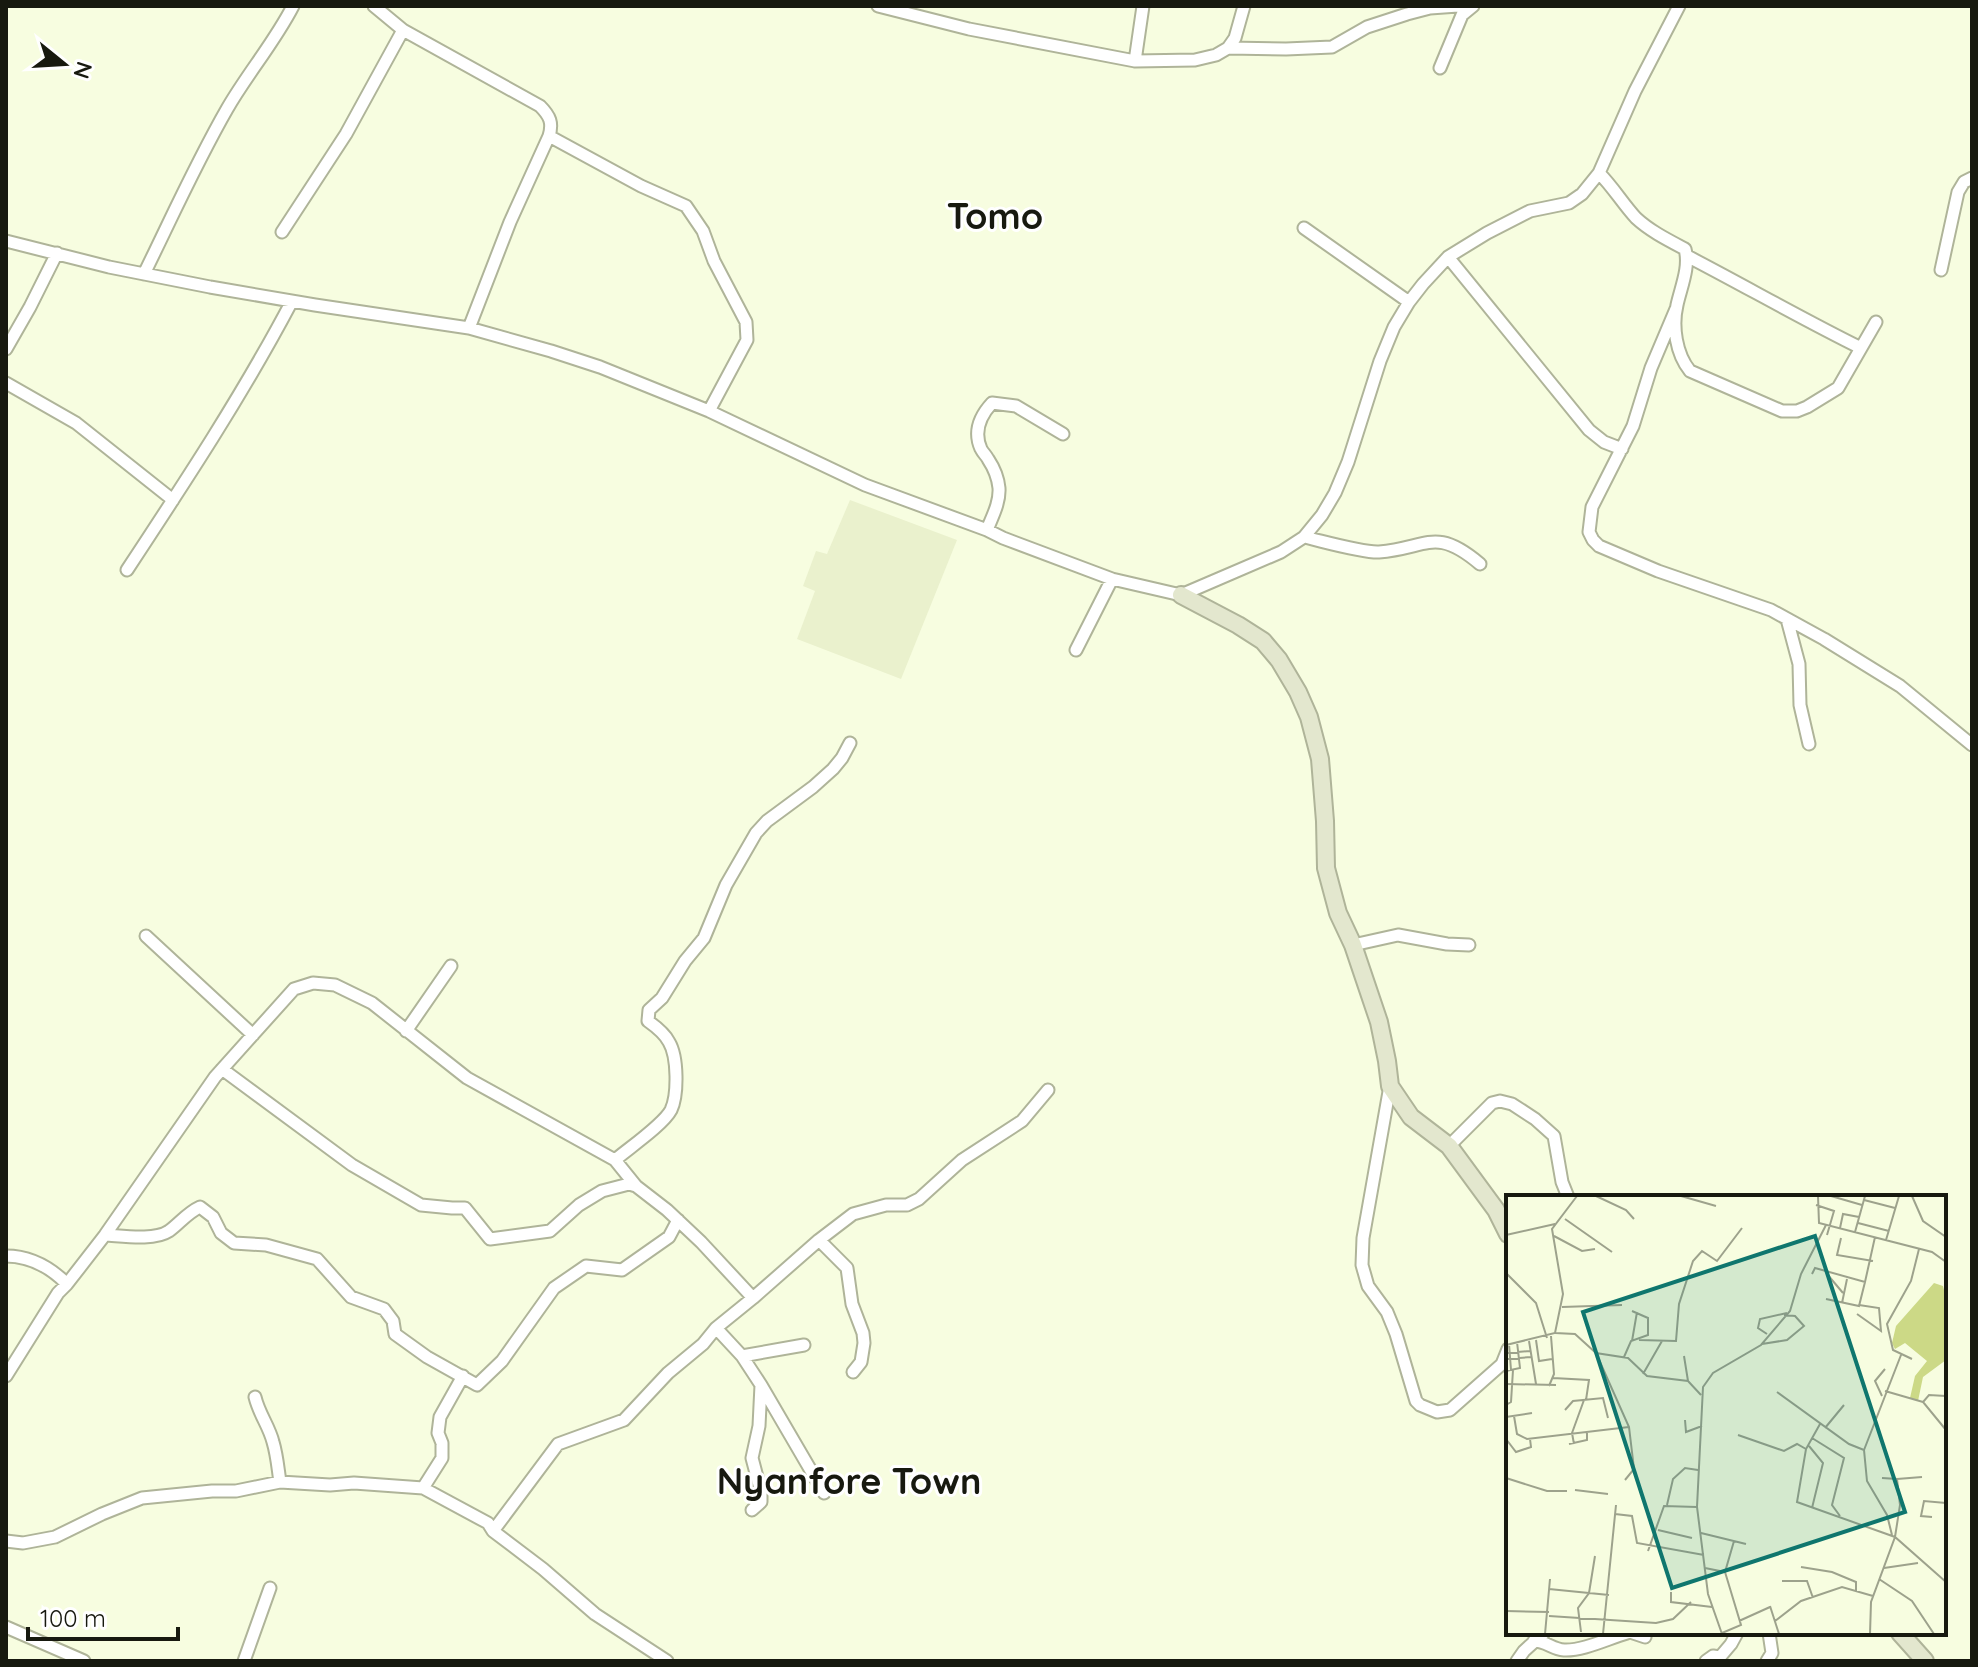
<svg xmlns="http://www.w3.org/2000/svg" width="1978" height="1667" font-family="Quicksand,sans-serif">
<rect width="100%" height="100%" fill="#f7fde0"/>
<path fill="#eaf1cd" d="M 850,500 L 957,540 L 901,679 L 797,639 L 815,591 L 803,586 L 816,551 L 827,554 Z"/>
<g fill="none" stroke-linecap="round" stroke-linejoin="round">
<g stroke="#afb499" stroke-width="15">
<path id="street" d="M 374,6 L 403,30 L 540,106 C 550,116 553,123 549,136 L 510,222 L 469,328
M 878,6 L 969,29 L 1135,61 L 1195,60 L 1216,55 L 1228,48 L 1286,49 L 1332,47 L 1367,27 L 1407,14 L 1430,8 L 1458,6
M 1228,48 L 1235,38 L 1244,6
M 1135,61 L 1143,6
M 1440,68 L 1462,15 L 1473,6
M 549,136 L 641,186 L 686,206 L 703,231 L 714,261 L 746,322 L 747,340 L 709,411
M 1599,173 C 1613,187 1623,204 1636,218 C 1650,231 1668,240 1685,249 C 1690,267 1681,287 1677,305 C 1672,326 1676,354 1690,371 L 1782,411 L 1797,411 L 1807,407 L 1838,388 L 1876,322
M 1304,228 L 1409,302
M 282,232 L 346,134 L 403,30
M 6,241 L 109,267 L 210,287 L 315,305 L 469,328 L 551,351 L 600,367 L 709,411 L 865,485 L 987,530 L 1003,538 L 1112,579 L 1181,595 L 1281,552 L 1304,537 L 1322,515 L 1335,493 L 1348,462 L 1380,361 L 1394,327 L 1409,302 L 1423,284 L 1448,257 L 1487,233 L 1530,211 L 1569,203 L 1582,194 L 1599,173 L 1635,91 L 1679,6
M 1687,256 C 1745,286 1802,319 1861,348
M 1448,257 L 1589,430 L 1604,442 L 1622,449
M 1941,270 L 1958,192 L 1964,182 L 1972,178
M 144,274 C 171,219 196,163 227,109 C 247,74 274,43 293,6
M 1676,309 L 1651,368 L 1633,426 L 1592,507 L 1589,532 L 1593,540 L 1599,546 L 1658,571 L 1771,610 L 1824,639 L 1900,686 L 1972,745
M 6,349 L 30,307 L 57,253
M 6,383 L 76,423 L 173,500
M 987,530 C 992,517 1000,503 999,488 C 998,478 994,468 988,459 C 988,458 981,450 981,449 C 973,431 980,416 992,403 L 1016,406 L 1063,434
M 1304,537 C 1322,541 1363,553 1379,552 C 1428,548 1435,526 1480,564
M 127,570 C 185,482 243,394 292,301
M 1787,619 L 1799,664 L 1800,705 L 1809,744
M 1076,650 L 1112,579
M 146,936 L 253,1035
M 1353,945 L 1398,935 L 1447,944 L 1469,945
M 406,1031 L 451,966
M 222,1069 L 352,1165 L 421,1205 L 452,1208 L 465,1208 L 490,1239 L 550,1231 L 579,1205 L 602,1191 L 629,1184 L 636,1186
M 1390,1086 L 1363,1238 L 1362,1265 L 1368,1286 L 1387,1312 L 1396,1334 L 1416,1401 L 1420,1405 L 1437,1412 L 1450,1410 L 1502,1364 L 1508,1349
M 1449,1146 L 1492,1103 L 1500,1101 L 1512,1104 L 1535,1119 L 1554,1136 L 1562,1182 L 1568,1197
M 615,1160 C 629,1148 663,1125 671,1110 C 678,1095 678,1057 669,1042 C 665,1034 655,1026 648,1021 L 649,1010 L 662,998 L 685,961 L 704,938 L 726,885 L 756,833 L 767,821 L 813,787 L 833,769 L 842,758 L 850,743
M 105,1235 C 123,1236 154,1241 169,1231 C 180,1223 187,1213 200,1207 L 213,1217 L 221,1233 L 234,1243 L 266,1245 L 317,1259 L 351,1297 L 384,1309 L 393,1321 L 395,1334 L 427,1357 L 477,1385 L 502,1361 L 554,1288 L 586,1266 L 622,1270 L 669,1237 L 678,1220
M 819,1240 L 847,1268 L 852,1304 L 863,1333 L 864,1343 L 861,1362 L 853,1372
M 6,1256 C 30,1256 50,1267 67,1284
M 716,1328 L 742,1356 L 761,1385 L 824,1493
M 742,1356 L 804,1345
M 6,1376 L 58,1293 L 67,1284 L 105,1235 L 215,1077 L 294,989 L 313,983 L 335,985 L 372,1003 L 467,1078 L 615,1160 L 636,1186 L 667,1210 L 701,1242 L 753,1298
M 255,1397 C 259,1414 269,1426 273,1442 C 277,1455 278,1469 280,1482
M 423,1488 L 442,1458 L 442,1443 L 438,1433 L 440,1417 L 463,1376
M 752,1510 L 761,1502 L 761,1492 L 752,1458 L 759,1426 L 761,1385
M 493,1531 L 543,1569 L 595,1614 L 667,1661
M 6,1541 L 23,1543 L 55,1537 L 102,1514 L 142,1498 L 212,1491 L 236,1491 L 280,1482 L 330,1485 L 354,1483 L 423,1488 L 488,1523 L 493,1531 L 558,1444 L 624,1420 L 668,1373 L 703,1344 L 716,1328 L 753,1298 L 819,1240 L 853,1214 L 886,1205 L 907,1205 L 919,1199 L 962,1160 L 1022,1121 L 1048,1090
M 6,1627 L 84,1661
M 1633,1633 L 1645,1637
M 1534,1641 C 1546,1641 1552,1649 1564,1650 C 1583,1651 1609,1638 1627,1633
M 244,1661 L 270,1588
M 1517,1661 L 1524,1651 L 1544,1633
M 1706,1661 L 1713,1656 L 1720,1657 L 1731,1644 L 1737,1633
M 1767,1661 L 1772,1653 L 1769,1633"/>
</g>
<g stroke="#afb499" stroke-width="20">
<path id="secondary" d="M 1181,595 L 1238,625 L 1263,641 L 1279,660 L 1298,692 L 1309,717 L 1320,759 L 1325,821 L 1326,868 L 1338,913 L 1353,945 L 1379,1022 L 1387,1061 L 1390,1086 L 1411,1117 L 1449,1146 L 1496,1210 L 1508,1234
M 1900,1633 L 1925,1661"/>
</g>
<use href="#street" stroke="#fff" stroke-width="11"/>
<use href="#secondary" stroke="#e3e7ce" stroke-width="16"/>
</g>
<g text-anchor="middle" stroke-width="6" stroke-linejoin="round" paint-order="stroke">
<g font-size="36" font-weight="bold" fill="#17190f" stroke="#fff">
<text x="995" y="229">Tomo</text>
<text x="849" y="1494">Nyanfore Town</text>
</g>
</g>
<g transform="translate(1506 1195)">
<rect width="440" height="440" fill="#f7fde0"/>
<path d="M 428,88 L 437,91 L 440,103 L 440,165 L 417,182 L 412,206 L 404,203 L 409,181 L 421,166 L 399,148 L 389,154 L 386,148 L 390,131 Z" fill="#ccd986"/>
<path fill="none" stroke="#9da28c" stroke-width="2" d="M 90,1 L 120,15 L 128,24M 175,1 L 210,11M 312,1 L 313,28 L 426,57 L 440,67M 325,1 L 356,10M 406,1 L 417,26 L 440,42M 358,5 L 389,13M 310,10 L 328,16 L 321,40M 59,24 L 106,57M 352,28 L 383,36M 334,33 L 337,19 L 353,22M 349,37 L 359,1M 0,40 L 49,29M 48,41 L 76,56 L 89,54M 335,43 L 331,60 L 367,66M 380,45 L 393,1M 0,78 L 30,108 L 41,143M 306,79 L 309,73 L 359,87 L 369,42M 321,79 L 337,98M 320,104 L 353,111 L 359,87M 336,108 L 341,84M 56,112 L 116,110M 351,119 L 375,136 L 373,113 L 353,110M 49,138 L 69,139 L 90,158 L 122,163 L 141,181 L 182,186 L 195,200M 261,139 L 252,133 L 254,124 L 281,118M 30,145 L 33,166 L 46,164M 133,145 L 170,146 L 173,109 L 187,66 L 196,56 L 211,66 L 236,33M 23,146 L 30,189M 126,146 L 131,117M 3,149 L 5,175M 256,149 L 281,145 L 298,131 L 289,121 L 278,120M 0,150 L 49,138 L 57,99 L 46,34 L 71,1M 0,158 L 24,156M 90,158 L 123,232 L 128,274 L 119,285M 178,161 L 182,186M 118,162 L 125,146 L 142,140 L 142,123 L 126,116M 0,164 L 25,162M 406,164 L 387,155 L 381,129 L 405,86 L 413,54M 0,176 L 14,173 L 11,147M 137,179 L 156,146M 47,183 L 83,185 L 80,205M 0,189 L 50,190M 43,191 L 48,179 L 45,141M 379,196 L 417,207M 271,197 L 343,249 L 358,255 L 361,286 L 381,320 L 386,340M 376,201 L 369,186 L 379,174M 440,201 L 423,200 L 417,207 L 440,235M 0,210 L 5,207 L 7,175M 59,215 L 67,206 L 97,203 L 102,223M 8,221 L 11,239 L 21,244 L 123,232M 0,222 L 26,218M 179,225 L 180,237 L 196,231M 314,229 L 300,254 L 291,307 L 389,342 L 440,387M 319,233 L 338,210M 232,240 L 278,256 L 291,249 L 300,254M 306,243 L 338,263 L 326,310 L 334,321M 0,244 L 10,257 L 25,252 L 24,244M 63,249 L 81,245 L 81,237M 68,249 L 66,238 L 78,205M 303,251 L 317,268 L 306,313M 358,255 L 395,160M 0,283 L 41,296 L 61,296M 391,284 L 416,282M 69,295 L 102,299M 161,310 L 167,284 L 179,273 L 192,275M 109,319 L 126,321 L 131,348 L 198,360M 426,322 L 415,321 L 418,306 L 440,308M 152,335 L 186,343M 195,338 L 240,349M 142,356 L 158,311 L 191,312M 295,372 L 326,377 L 350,387 L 350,396M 199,373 L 219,377 L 228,346M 378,373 L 412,368M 373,384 L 406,406 L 428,439M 276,386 L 301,386 L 307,403M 43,394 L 103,400M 165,397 L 165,407 L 206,412M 264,411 L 273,439M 0,416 L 43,417M 43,421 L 150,428 L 167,424 L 185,407M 233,426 L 264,412M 269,426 L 295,406 L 336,392 L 367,401M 75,437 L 72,413 L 83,398 L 89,361M 216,438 L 235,430 L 219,377M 39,439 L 44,384M 97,439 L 110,310M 216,439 L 202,399 L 191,312 L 197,192 L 207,178 L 255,150 L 284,116 L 295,79 L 320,30M 364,439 L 365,407 L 389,342 L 394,310 L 391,284 L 376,283"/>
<path fill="#0f766e" fill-opacity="0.15" stroke="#0f766e" stroke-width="4" d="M 309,41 L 399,317 L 166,393 L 77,117 Z"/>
<rect width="440" height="440" fill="none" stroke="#17190f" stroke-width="4"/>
</g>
<rect width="1978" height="1667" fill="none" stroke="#17190f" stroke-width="16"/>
<g transform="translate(64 64) rotate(108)" stroke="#ffffff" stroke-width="6" paint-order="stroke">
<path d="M0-6L14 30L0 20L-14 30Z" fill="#17190f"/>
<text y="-12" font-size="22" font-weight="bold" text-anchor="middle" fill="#17190f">N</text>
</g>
<path d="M28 1627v12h150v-12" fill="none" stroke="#17190f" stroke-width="4"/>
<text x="40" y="1627" font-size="24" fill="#17190f" stroke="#ffffff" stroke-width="6" paint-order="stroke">100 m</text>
</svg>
